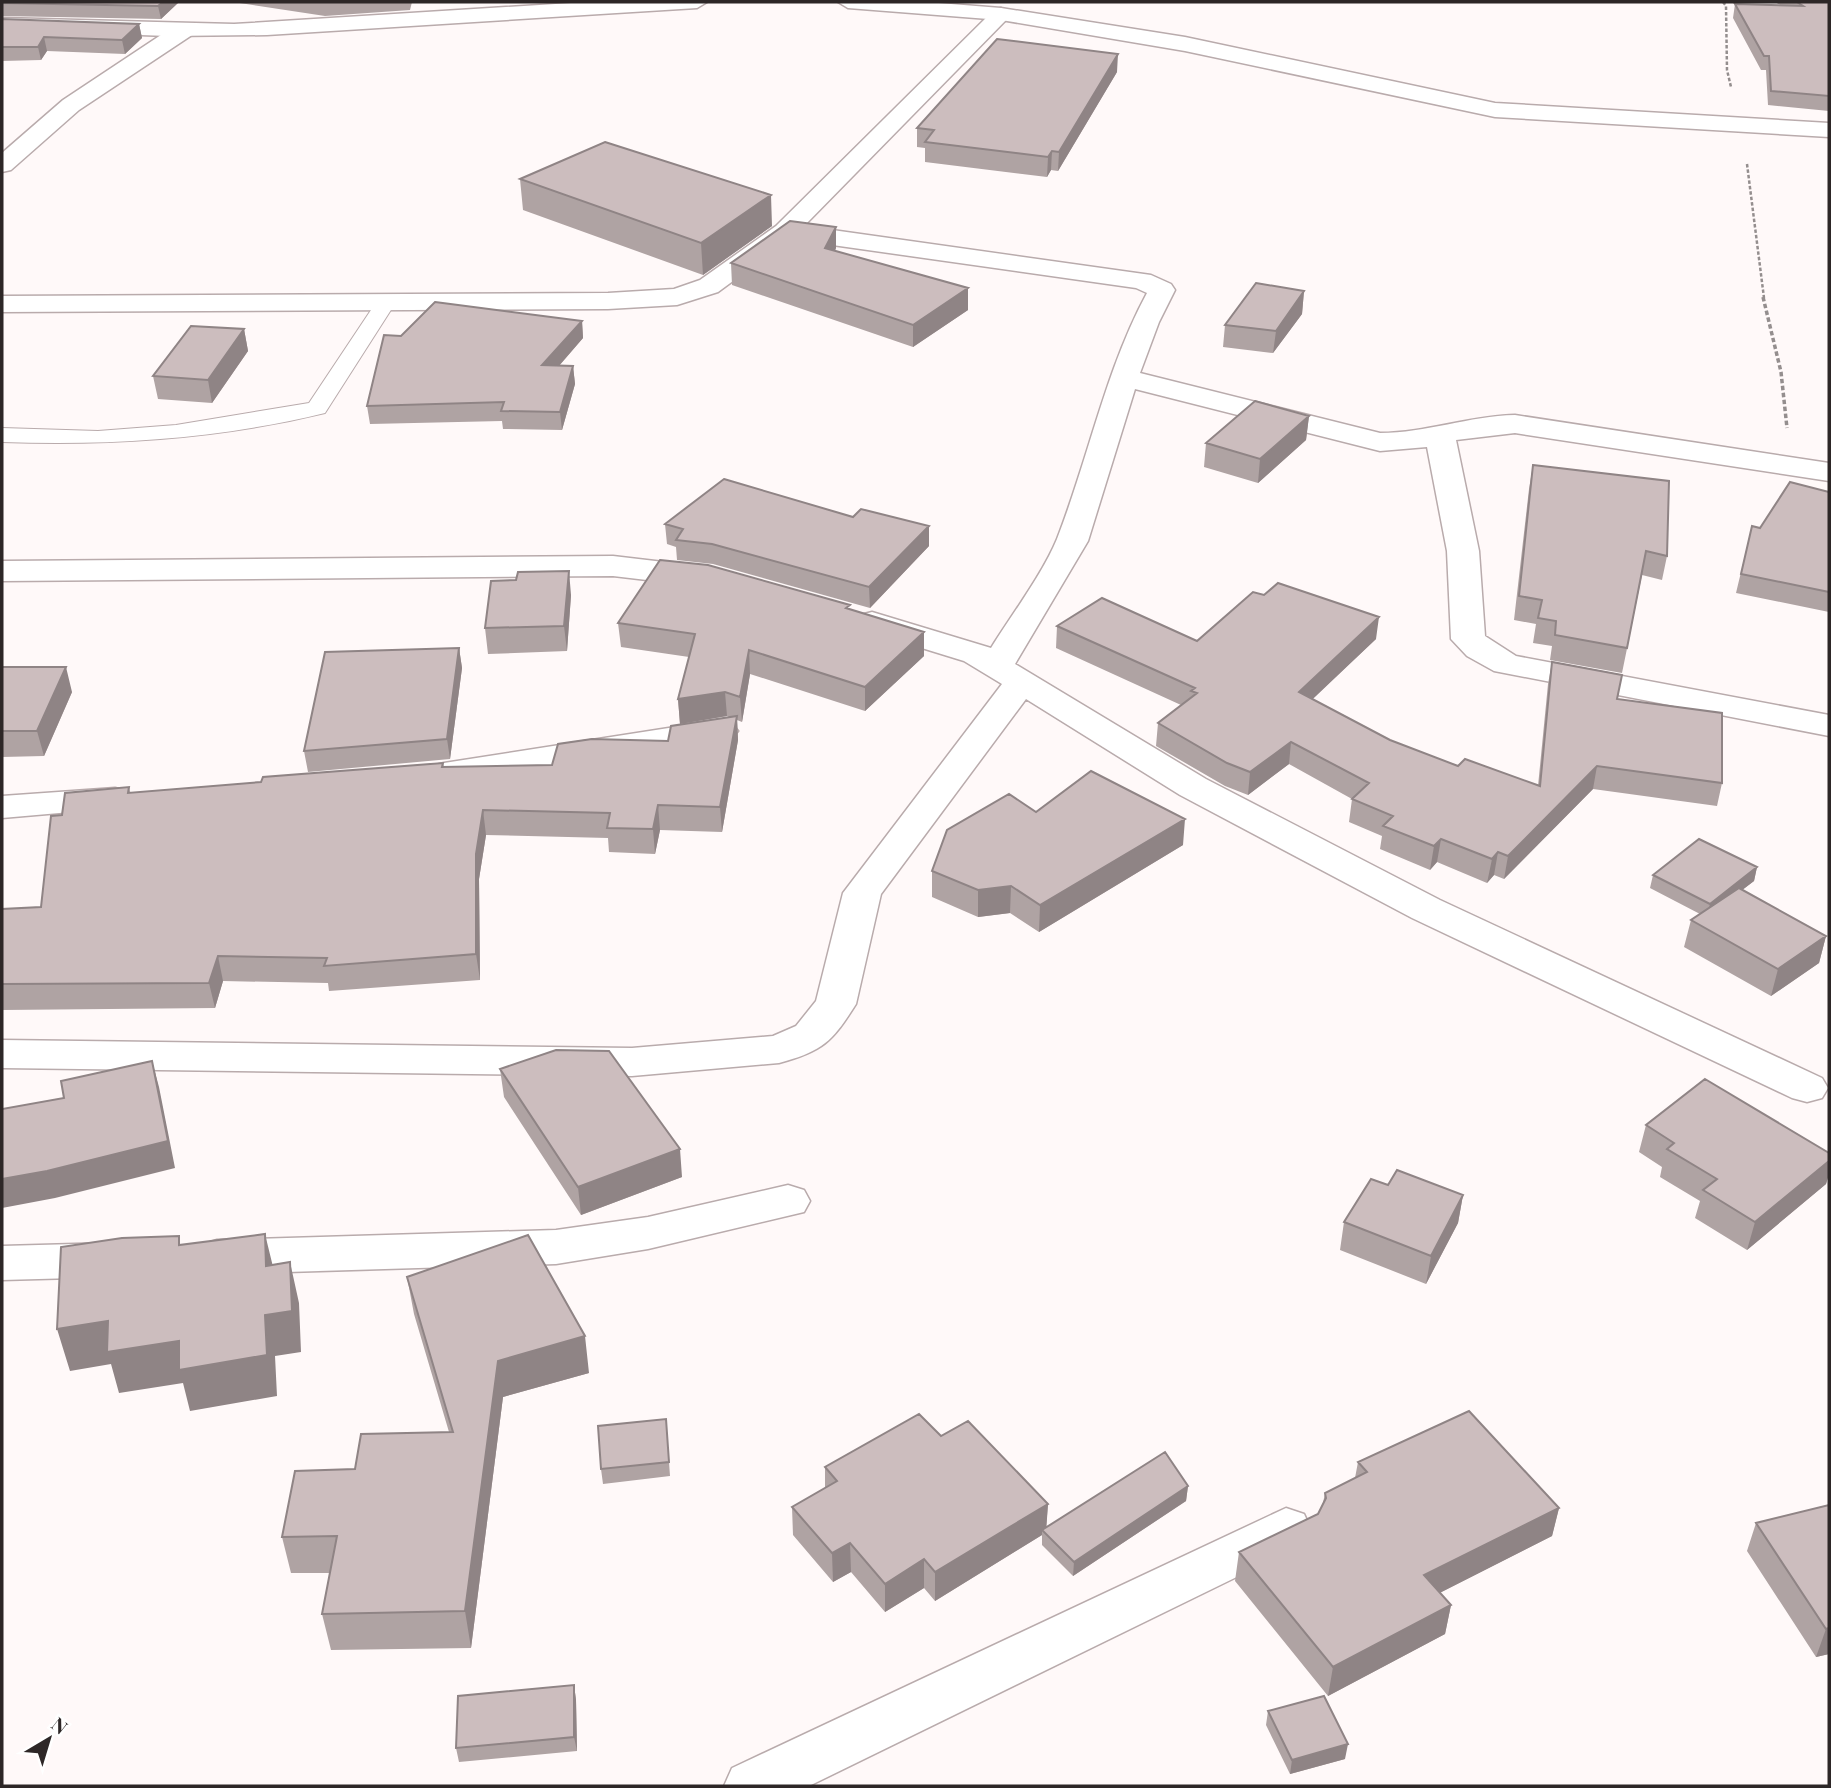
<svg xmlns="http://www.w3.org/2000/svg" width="1831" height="1788" font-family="'Playfair Display',serif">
<rect width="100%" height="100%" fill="#fff9f9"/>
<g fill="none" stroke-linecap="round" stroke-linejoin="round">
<g stroke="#b9abac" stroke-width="2">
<path id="lane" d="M 386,296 L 396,302 L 325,413 C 219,439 110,446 2,442 L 2,428 L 98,431 L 176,425 L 309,403 L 379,298 Z"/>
</g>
<g stroke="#b9abac" stroke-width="3">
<path id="street" d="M 1001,8 L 1012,14 L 1008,18 L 804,226 L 1151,275 L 1171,284 L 1175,290 L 1159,322 L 1140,373 L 1380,433 C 1426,433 1469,416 1515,415 L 1829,463 L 1829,481 L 1515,433 L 1456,440 L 1479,551 L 1485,636 L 1516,656 L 1829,715 L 1829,736 L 1494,671 L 1467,656 L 1451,639 L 1447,551 L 1427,447 L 1380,451 L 1135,389 L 1088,541 L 1015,664 L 1206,779 L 1440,900 L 1822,1078 L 1828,1088 L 1822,1098 L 1807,1102 L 1792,1098 L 1412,918 L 1180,795 L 1026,699 L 881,894 L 856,1004 C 832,1042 823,1051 779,1063 L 632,1076 L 2,1068 L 2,1040 L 632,1048 L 773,1036 L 796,1026 L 816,1001 L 843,893 L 1002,684 L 964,661 L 860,629 L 855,622 L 860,615 L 872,612 L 991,648 C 1011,616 1043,573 1057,539 C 1089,457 1105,371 1147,293 L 1136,288 L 790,239 L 718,292 L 677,305 L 608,309 L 2,312 L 2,296 L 608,293 L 674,289 L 700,280 L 776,226 L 994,10 Z
M 184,24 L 192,25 L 195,30 L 192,35 L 79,110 L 11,170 L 2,172 L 2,153 L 63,100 L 176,25 Z
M 613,556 L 706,567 L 717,570 L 722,577 L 717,584 L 706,587 L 613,576 L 2,581 L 2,561 Z
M 720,720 L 732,724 L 738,731 L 732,738 L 444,785 L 431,782 L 426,774 L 431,766 L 444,763 Z
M 115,788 L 128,791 L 133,799 L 128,807 L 2,818 L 2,796 Z
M 788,1185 L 804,1190 L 810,1201 L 804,1212 L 648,1249 L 556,1264 L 217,1274 L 201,1269 L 194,1257 L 201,1245 L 217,1240 L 556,1230 L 648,1217 Z
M 112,1243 L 128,1248 L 135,1260 L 128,1272 L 112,1277 L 2,1280 L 2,1246 Z
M 1286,1508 L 1304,1514 L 1311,1529 L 1304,1544 L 809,1786 L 724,1786 L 732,1768 Z"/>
</g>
<g stroke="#b9abac" stroke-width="3">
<path id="secondary" d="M 587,2 L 707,2 L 697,8 L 267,35 L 168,36 L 2,30 L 2,18 L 234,24 Z
M 838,2 L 926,2 L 1001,8 L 1185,37 L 1495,103 L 1829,123 L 1829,137 L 1495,117 L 1185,51 L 1001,20 L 848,8 Z"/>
</g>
<path stroke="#948e8e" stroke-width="2.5" stroke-dasharray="3.5 2" stroke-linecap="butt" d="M 1723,2 L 1726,6 L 1727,70 L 1731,87
M 1747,164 L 1764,298"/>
<path stroke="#948e8e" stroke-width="3.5" stroke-dasharray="4.5 2.5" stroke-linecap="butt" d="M 1763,297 L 1781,372 L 1787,428"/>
<use href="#lane" fill="#fff" fill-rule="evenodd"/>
<use href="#street" fill="#fff" fill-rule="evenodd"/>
<use href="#secondary" fill="#fff" fill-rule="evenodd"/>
</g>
<path fill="#afa3a3" d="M 2,2 L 179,2 L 161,19 L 2,16 Z
M 233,2 L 412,2 L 410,10 L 325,16 Z
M 1775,2 L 1829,2 L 1829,111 L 1768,105 L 1766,70 L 1761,70 L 1733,18 L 1735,4 L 1780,5 Z
M 2,19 L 139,24 L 142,38 L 125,54 L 47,51 L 41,60 L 2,61 Z
M 1117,72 L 1058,171 L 1051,170 L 1047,177 L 925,162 L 925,148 L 917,147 L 917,128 Z
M 520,179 L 772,226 L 703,275 L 523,210 Z
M 836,227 L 836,248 L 835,251 L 968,310 L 913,347 L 732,285 L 731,263 Z
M 1304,291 L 1302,314 L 1273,353 L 1223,347 L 1225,325 Z
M 582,321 L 583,338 L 559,366 L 573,366 L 575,384 L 562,430 L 503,429 L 502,421 L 370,424 L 367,406 L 401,336 Z
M 244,329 L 248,351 L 212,403 L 158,399 L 153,376 Z
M 1309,416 L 1306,440 L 1258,483 L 1204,467 L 1206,443 Z
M 1533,465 L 1667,556 L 1662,580 L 1642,575 L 1622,673 L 1550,660 L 1552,646 L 1533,643 L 1536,624 L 1514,620 L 1529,489 Z
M 1829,492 L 1829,612 L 1736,593 L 1752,526 L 1760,528 Z
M 853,517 L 929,526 L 929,546 L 870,608 L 713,564 L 677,560 L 676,547 L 667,544 L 665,524 Z
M 571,595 L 567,651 L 488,654 L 485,628 Z
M 850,609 L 924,656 L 865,711 L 750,674 L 742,722 L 737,720 L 738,740 L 722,832 L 660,830 L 655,854 L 609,852 L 608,838 L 486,835 L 479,879 L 480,980 L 329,991 L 328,983 L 223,981 L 215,1008 L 3,1010 L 2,1014 L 2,909 L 41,907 L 129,787 L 130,793 L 261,782 L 443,763 L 444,767 L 552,765 L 668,741 L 729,717 L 727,716 L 680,724 L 678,699 L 689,657 L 621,647 L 618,623 Z
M 1057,626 L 1197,641 L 1376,639 L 1312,699 L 1390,740 L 1458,766 L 1538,786 L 1548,684 L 1552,662 L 1617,699 L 1722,783 L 1717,806 L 1593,789 L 1504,879 L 1494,875 L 1487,883 L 1437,862 L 1430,870 L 1380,849 L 1382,836 L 1349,822 L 1352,799 L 1289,764 L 1248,795 L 1225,786 L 1156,746 L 1158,723 L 1181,705 L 1056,648 Z
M 459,648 L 462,668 L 450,759 L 308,772 L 304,751 Z
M 2,667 L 72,692 L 44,756 L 2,757 Z
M 1036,812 L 1183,845 L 1039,932 L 1010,913 L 978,917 L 932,897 L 932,871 Z
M 1757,867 L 1754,881 L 1742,890 L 1826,936 L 1819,963 L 1771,996 L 1684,947 L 1691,920 L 1700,914 L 1650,888 L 1653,875 Z
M 500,1069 L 682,1177 L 581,1215 L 504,1097 Z
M 1646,1125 L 1829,1153 L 1829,1174 L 1826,1184 L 1747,1250 L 1695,1218 L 1700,1201 L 1660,1177 L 1662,1167 L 1639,1152 Z
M 1388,1185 L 1463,1195 L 1458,1223 L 1426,1284 L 1340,1250 L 1344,1222 Z
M 407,1277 L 589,1373 L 503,1397 L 471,1648 L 331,1650 L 322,1614 L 330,1573 L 291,1573 L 282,1537 L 355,1469 L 449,1432 L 414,1314 Z
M 666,1419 L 670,1476 L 603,1484 L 601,1469 Z
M 941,1436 L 1048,1504 L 1046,1528 L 1188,1486 L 1186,1501 L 1073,1576 L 1042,1545 L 1042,1535 L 935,1601 L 924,1588 L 885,1612 L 851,1572 L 833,1582 L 793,1535 L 792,1507 L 825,1488 L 825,1467 Z
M 1358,1462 L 1559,1508 L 1552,1536 L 1439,1593 L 1451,1605 L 1445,1634 L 1328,1696 L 1235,1581 L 1239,1552 L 1318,1514 L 1323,1503 L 1325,1493 L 1355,1478 Z
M 1829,1505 L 1829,1654 L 1816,1657 L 1747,1551 L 1756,1523 Z
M 574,1685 L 576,1700 L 577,1751 L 459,1762 L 456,1748 Z
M 1268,1711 L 1345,1759 L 1290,1774 L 1266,1725 Z"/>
<path fill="#8f8485" d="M 163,2 L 179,2 L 161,19 L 158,6 Z
M 139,24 L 142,38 L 125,54 L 122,40 Z
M 44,37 L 47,51 L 41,60 L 38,47 Z
M 1118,54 L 1117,72 L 1058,171 L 1059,152 Z
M 1052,151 L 1051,170 L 1047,177 L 1048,157 Z
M 771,195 L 772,226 L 703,275 L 701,243 Z
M 836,227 L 836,248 L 825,270 L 825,248 Z
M 968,288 L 968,310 L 913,347 L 913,325 Z
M 1304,291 L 1302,314 L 1273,353 L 1276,331 Z
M 582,321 L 583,338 L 544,383 L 542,365 Z
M 244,329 L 248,351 L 212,403 L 208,380 Z
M 573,366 L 575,384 L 562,430 L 560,412 Z
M 1309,416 L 1306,440 L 1258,483 L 1260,459 Z
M 929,526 L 929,546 L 870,608 L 869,587 Z
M 569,571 L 571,595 L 567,651 L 564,626 Z
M 1379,617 L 1376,639 L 1296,715 L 1299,692 Z
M 924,632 L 924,656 L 865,711 L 865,687 Z
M 459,648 L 462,668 L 450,759 L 447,739 Z
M 749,650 L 750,674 L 742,722 L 740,697 Z
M 66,667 L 72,692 L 44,756 L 37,731 Z
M 725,692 L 727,716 L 680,724 L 678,699 Z
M 737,716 L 738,740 L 722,832 L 720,807 Z
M 1291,742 L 1289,764 L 1248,795 L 1250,772 Z
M 1597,766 L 1593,789 L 1504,879 L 1508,856 Z
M 658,805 L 660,830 L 655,854 L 653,829 Z
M 483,810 L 486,835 L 479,879 L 480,980 L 476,954 L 476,854 Z
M 1185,819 L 1183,845 L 1039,932 L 1040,905 Z
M 1441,839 L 1437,862 L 1430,870 L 1434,846 Z
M 1498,852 L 1494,875 L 1487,883 L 1492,859 Z
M 1757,867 L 1754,881 L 1707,917 L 1710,904 Z
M 1011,886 L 1010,913 L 978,917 L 978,890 Z
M 1826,936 L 1819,963 L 1771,996 L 1778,969 Z
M 218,956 L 223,981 L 215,1008 L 209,983 Z
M 152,1061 L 159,1087 L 175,1168 L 55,1198 L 2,1208 L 2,1179 Z
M 680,1149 L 682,1177 L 581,1215 L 578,1187 Z
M 1829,1161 L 1829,1174 L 1826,1184 L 1747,1250 L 1755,1222 Z
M 1463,1195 L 1458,1223 L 1426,1284 L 1431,1256 Z
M 265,1234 L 275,1275 L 266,1266 Z
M 290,1262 L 299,1303 L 301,1352 L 275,1356 L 277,1396 L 190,1411 L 183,1383 L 119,1393 L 111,1364 L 70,1371 L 57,1329 L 108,1321 L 179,1341 L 265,1315 Z
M 585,1336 L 589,1373 L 503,1397 L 471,1648 L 465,1611 L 498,1361 Z
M 1188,1486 L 1186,1501 L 1073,1576 L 1074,1562 Z
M 1048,1504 L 1046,1533 L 1042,1530 L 1042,1535 L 935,1601 L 935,1572 Z
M 1559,1508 L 1552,1536 L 1418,1604 L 1424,1575 Z
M 850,1543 L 851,1572 L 833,1582 L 832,1553 Z
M 924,1559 L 924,1588 L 885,1612 L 885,1584 Z
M 1451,1605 L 1445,1634 L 1328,1696 L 1333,1667 Z
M 1829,1628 L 1829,1654 L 1816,1657 L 1826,1629 Z
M 574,1685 L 576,1700 L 577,1751 L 574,1737 Z
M 1348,1744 L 1345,1759 L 1290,1774 L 1292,1760 Z"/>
<path fill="#ccbdbe" stroke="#8f8485" stroke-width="2" d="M 2,2 L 163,2 L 158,6 L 2,3 Z
M 1797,2 L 1829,2 L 1829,96 L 1771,91 L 1769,56 L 1764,56 L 1735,4 L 1803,6 Z
M 2,19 L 139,24 L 122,40 L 44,37 L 38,47 L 2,47 Z
M 997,39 L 1118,54 L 1059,152 L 1052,151 L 1048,157 L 925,142 L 934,130 L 917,128 Z
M 605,142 L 771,195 L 701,243 L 520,179 Z
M 790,221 L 836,227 L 825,248 L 968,288 L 913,325 L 731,263 Z
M 1256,283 L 1304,291 L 1276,331 L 1225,325 Z
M 435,302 L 582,321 L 542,365 L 573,366 L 560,412 L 501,411 L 504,402 L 367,406 L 384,335 L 401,336 Z
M 191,326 L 244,329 L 208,380 L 153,376 Z
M 1255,401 L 1309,416 L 1260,459 L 1206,443 Z
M 1533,465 L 1669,481 L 1667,556 L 1646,551 L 1627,648 L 1555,635 L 1556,621 L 1538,618 L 1542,600 L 1519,596 Z
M 724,479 L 853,517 L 861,509 L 929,526 L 869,587 L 712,544 L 676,540 L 683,529 L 665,524 Z
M 1790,482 L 1829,492 L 1829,592 L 1741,574 L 1752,526 L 1760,528 Z
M 660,560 L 708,565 L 850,605 L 846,608 L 924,632 L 865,687 L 749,650 L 740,697 L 725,692 L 678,699 L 695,634 L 618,623 Z
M 569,571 L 564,626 L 485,628 L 491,581 L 516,580 L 518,572 Z
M 1278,583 L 1379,617 L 1299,692 L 1390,740 L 1458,766 L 1465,759 L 1540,786 L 1552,662 L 1622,675 L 1617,699 L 1722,713 L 1722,783 L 1597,766 L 1508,856 L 1498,852 L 1492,859 L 1441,839 L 1434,846 L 1383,826 L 1393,816 L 1352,799 L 1369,783 L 1291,742 L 1250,772 L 1227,763 L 1158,723 L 1197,693 L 1191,691 L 1195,688 L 1057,626 L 1102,598 L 1197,641 L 1253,592 L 1264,595 Z
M 459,648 L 447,739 L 304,751 L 325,652 Z
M 2,667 L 66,667 L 37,731 L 2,731 Z
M 737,716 L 720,807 L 658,805 L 653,829 L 607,828 L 610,813 L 483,810 L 476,854 L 476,954 L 324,966 L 327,958 L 218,956 L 209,983 L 2,984 L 2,909 L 41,907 L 51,816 L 62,815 L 65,793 L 129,787 L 128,793 L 261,782 L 263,777 L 443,763 L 442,767 L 552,765 L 558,744 L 592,739 L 668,741 L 671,726 Z
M 1091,771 L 1185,819 L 1040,905 L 1011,886 L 978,890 L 932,871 L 947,830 L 1009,794 L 1036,812 Z
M 1699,839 L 1757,867 L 1710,904 L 1653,875 Z
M 1739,888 L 1826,936 L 1778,969 L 1691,920 Z
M 556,1050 L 609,1051 L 680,1149 L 578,1187 L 500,1069 Z
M 152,1061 L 168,1141 L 47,1171 L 2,1179 L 2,1109 L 64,1098 L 61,1081 Z
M 1705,1079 L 1829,1153 L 1829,1161 L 1755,1222 L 1703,1190 L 1717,1179 L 1667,1149 L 1674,1143 L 1646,1125 Z
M 1397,1170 L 1463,1195 L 1431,1256 L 1344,1222 L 1371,1179 L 1388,1185 Z
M 265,1234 L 266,1266 L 290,1262 L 292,1311 L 265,1315 L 267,1355 L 179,1370 L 179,1341 L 107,1352 L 108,1321 L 57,1329 L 61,1247 L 122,1238 L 179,1236 L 179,1245 Z
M 528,1235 L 585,1336 L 498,1361 L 465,1611 L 322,1614 L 337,1536 L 282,1537 L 295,1471 L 355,1469 L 361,1434 L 453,1432 L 407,1277 Z
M 1469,1411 L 1559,1508 L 1424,1575 L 1451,1605 L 1333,1667 L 1239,1552 L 1318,1514 L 1326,1498 L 1325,1493 L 1367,1472 L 1358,1462 Z
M 919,1414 L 941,1436 L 968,1421 L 1048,1504 L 935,1572 L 924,1559 L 885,1584 L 850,1543 L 832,1553 L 792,1507 L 837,1481 L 825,1467 Z
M 666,1419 L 669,1462 L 601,1469 L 598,1426 Z
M 1165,1452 L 1188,1486 L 1074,1562 L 1042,1530 Z
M 1829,1505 L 1829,1628 L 1826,1629 L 1756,1523 Z
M 574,1685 L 574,1737 L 456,1748 L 458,1696 Z
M 1324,1696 L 1348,1744 L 1292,1760 L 1268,1711 Z"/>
<rect width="1831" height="1788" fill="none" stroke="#2d2727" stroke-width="7"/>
<g transform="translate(49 1739) rotate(38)" stroke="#ffffff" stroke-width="5" paint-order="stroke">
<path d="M0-5L12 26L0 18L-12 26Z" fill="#2d2727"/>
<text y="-10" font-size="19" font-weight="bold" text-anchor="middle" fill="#2d2727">N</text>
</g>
</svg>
